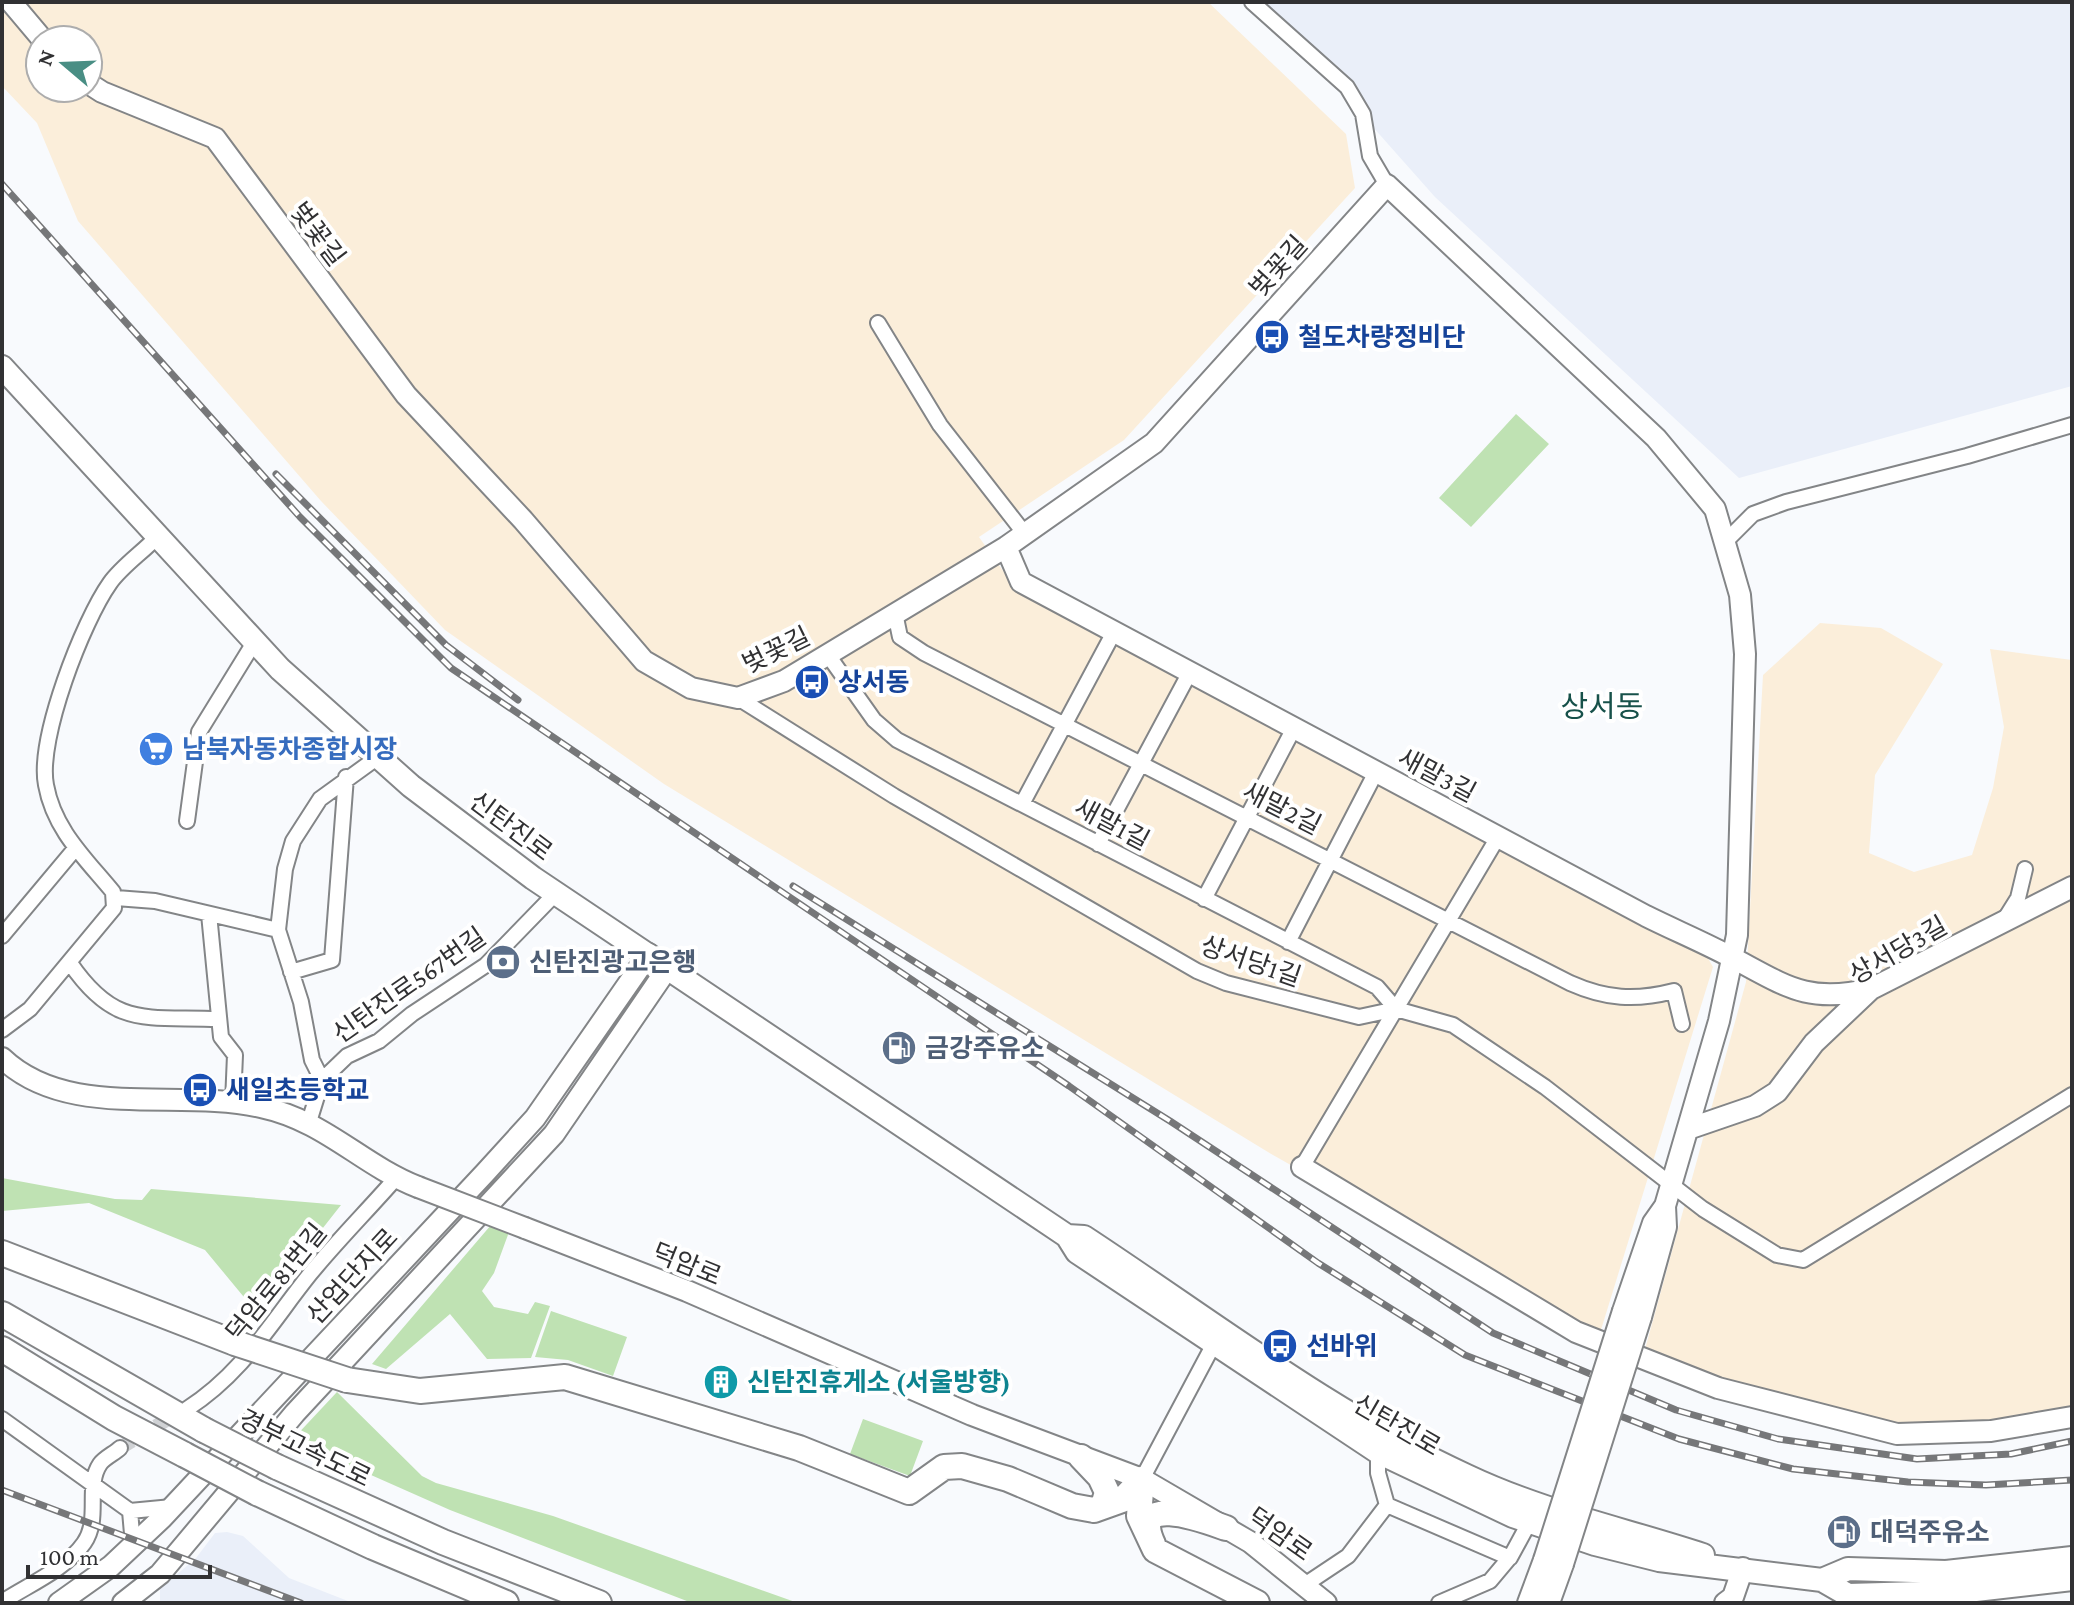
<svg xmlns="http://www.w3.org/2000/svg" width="2074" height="1605" font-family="'Crimson Pro','Noto Sans KR',serif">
<rect width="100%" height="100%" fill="#f8fafd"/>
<path fill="#eaeff9" d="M 1262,2 L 2072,2 L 2072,386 L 1739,478 L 1435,197 Z
M 227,1532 L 243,1536 L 289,1578 L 353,1603 L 160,1603 L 160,1589 L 196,1558 L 215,1533 Z"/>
<path fill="#fbeeda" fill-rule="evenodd" d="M 2,2 L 1208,2 L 1346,134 L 1355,188 L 1124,440 L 979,537 L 1018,592 L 1701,946 L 1713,967 L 1600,1333 L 1574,1325 L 1273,1155 L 664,784 L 445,630 L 321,501 L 78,221 L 37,123 L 2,86 ZM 40,40 L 88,40 L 88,88 L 40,88 Z
M 1820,623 L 1881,628 L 1943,664 L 1875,775 L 1869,853 L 1914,872 L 1972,855 L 1993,788 L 2004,727 L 1990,649 L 2072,660 L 2072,1412 L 2044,1418 L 1903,1428 L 1788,1402 L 1644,1353 L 1746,982 L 1763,675 Z"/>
<path fill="#bfe2b3" d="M 1516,414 L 1549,444 L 1471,527 L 1439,498 Z
M 2,1178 L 115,1199 L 142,1200 L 151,1189 L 341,1205 L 267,1299 L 248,1302 L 205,1250 L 89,1203 L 2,1211 Z
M 491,1225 L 509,1232 L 494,1273 L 482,1291 L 494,1307 L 528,1314 L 535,1302 L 550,1306 L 531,1358 L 487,1359 L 450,1314 L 386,1369 L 372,1364 Z
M 551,1311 L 627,1337 L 613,1376 L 568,1360 L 535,1357 Z
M 337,1392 L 422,1476 L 436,1483 L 553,1516 L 798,1603 L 692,1603 L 450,1510 L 292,1440 Z
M 863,1419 L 923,1441 L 910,1476 L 850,1454 Z"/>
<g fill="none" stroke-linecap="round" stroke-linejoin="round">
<path stroke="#d0d2d5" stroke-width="14" stroke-dasharray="14 7" stroke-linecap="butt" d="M 120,1448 L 178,1413"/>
<g stroke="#838587" stroke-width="18">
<path id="street" d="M 1252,2 L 1347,87 L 1363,114 L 1370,156 L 1387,185
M 878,323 L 940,425 L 1025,534
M 1726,541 L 1753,514 L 1786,502 L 1967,456 L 2072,425
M 895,613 L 900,637 L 924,653 L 1570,983 C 1606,999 1635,1001 1674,991 L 1682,1024
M 828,655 L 874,720 L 897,740 L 1377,987 L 1396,1009
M 738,698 L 894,796 L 1197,971 L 1226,983 L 1359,1017 L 1396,1009 L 1453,1025 L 1545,1087 L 1703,1209 L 1777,1255 L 1803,1260 L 2072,1095
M 1022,804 L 1114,632
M 187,821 L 199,732 L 255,641
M 1098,844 L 1190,672
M 116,898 L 155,901 L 278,930
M 1204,899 L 1294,728
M 209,914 L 221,1037 L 235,1055 L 233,1102
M 2003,922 L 2018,898 L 2025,869
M 2,936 L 74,850
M 1288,942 L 1376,772
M 70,963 C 115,1029 146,1016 218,1019
M 291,972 L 332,960 L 346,777
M 2,1030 L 30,1009 L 114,908 L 113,892 C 86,859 54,830 46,785 C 37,739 83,621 110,583 C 122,566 143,552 158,536
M 322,1080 L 312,1060 L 301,1002 L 278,930 L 285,869 L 293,841 L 320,799 L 378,757
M 309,1122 L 322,1080 L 347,1056 L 379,1041 L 412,1014 L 486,965 L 556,893
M 1302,1167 L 1498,837
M 187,1409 C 243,1373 270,1324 310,1274 C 337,1241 368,1210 396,1178
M 2,1419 L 130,1511 L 172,1507
M 1142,1479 L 1217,1338
M 1387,1505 L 1510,1558
M 130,1511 L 133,1545
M 1306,1584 L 1348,1556 L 1387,1505 L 1378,1473 L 1378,1452
M 2,1602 C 28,1585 66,1569 84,1543 C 101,1519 85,1486 100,1464 C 104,1458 115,1453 120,1448
M 1439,1603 L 1490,1581 L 1511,1556 L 1530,1521"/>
</g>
<g stroke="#838587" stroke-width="24">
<path id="secondary" d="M 11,2 L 43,40
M 88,83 L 102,92 L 215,138 L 406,395 L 523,520 L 644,661 L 691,688 L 738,698 L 784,681 L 1006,547 L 1154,443 L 1387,185 L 1656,438 L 1715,509 L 1740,595 L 1745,654 L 1737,935 L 1719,1021 L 1665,1206 L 1653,1223 L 1623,1311
M 1006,547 L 1021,582 L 1646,916 C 1674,930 1703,942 1731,957 C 1786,986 1807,1004 1871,989
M 2,1058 C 68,1121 178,1088 261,1107 C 326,1121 360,1164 418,1187
M 1688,1129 L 1755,1106 L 1777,1092 L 1814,1043 L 1871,989 L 2072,887
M 1302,1167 L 1576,1332 L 1718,1388 L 1897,1434 L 1991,1431 L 2072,1417
M 525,1228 L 687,1291 L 972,1415 L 1142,1479 L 1250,1542 L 1326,1603
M 1641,1317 L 1666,1227 L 1665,1206
M 59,1603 L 111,1566 L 162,1518 L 485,1173 L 535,1118 L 649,954
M 123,1603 L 160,1574 L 295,1413 L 554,1134 L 669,966
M 1528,1603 L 1544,1560
M 1549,1603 L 1563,1564
M 1725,1603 L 1733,1597 L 1743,1568"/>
</g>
<g stroke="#838587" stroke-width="26">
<path id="primary" d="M 2,367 L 280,669 L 411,786 L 533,878 L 1067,1236 L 1077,1252 L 1378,1452 L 1513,1516 L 1595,1544 L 1659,1560 L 1822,1580 L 1848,1595 L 1958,1592 L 2072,1579
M 1067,1236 L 1084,1237 C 1209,1319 1331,1414 1467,1476 C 1543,1512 1624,1529 1703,1555
M 1822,1580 L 1848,1569 L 1946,1572 L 2072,1558"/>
</g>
<g stroke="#838587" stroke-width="28">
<path id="highway" d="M 2,1253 L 235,1343
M 2,1314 L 204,1430
M 2,1349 L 114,1418 L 185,1455
M 347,1380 L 420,1391 L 565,1377 L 799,1448 L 909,1492 L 944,1467 L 962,1466 L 1008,1479 L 1072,1506 L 1094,1510 L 1122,1500 L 1142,1479
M 1081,1457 L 1100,1477 L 1107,1492 L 1103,1506 L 1094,1510
M 277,1467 L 443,1542 L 599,1603
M 1142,1479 L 1139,1516 L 1155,1550 L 1257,1603
M 257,1493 L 373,1547 L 506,1603
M 1153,1544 C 1128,1491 1206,1521 1226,1528"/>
</g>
<use href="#street" stroke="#fff" stroke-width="14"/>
<use href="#secondary" stroke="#fff" stroke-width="20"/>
<use href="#primary" stroke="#fff" stroke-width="22"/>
<use href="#highway" stroke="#fff" stroke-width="24"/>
<g stroke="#767779" stroke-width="7">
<path id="rail" d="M 2,184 L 300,517 L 451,668 L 1069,1086 L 1318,1263 L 1465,1355 L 1679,1439 L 1793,1469 L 1908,1482 L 1986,1485 L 2072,1480
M 276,474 L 446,645 L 518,700
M 793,886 L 1170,1121 L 1493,1333 L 1676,1410 L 1778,1439 L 1917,1459 L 2011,1454 L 2072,1441
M 2,1490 L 301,1603"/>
</g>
<use href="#rail" stroke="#fff" stroke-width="4" stroke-dasharray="12" stroke-linecap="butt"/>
<g stroke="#838587" stroke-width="24" stroke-linecap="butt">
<path id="secondary-bridge" d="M 418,1187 L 525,1228
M 1544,1560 L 1623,1311
M 1563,1564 L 1641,1317"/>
</g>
<g stroke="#838587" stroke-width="28" stroke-linecap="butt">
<path id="highway-bridge" d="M 235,1343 L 347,1380
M 204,1430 L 277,1467
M 185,1455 L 257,1493"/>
</g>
<use href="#secondary-bridge" stroke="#fff" stroke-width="20"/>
<use href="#highway-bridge" stroke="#fff" stroke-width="24"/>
</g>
<defs>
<g id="bus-disc" transform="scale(1.8)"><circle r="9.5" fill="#1a4fb4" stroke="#fff"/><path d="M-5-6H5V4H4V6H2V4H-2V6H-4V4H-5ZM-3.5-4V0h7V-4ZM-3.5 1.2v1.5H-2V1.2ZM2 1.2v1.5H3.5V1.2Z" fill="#fff"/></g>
<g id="supermarket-disc" transform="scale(1.8)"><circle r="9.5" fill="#3f7fe0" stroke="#fff"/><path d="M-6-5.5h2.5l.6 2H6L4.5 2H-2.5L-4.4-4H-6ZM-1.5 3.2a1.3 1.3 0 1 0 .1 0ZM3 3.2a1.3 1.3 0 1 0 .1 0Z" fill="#fff"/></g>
<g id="bank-disc" transform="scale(1.8)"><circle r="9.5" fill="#5c6f8a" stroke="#fff"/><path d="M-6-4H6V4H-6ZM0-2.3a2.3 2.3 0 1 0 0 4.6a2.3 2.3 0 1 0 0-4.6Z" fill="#fff"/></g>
<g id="fuel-disc" transform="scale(1.8)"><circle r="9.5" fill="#5c6f8a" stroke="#fff"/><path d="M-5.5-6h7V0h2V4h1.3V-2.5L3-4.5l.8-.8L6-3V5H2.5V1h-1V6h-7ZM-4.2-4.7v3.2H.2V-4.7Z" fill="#fff"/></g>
<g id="building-disc" transform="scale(1.8)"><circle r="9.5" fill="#0f9aa8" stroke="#fff"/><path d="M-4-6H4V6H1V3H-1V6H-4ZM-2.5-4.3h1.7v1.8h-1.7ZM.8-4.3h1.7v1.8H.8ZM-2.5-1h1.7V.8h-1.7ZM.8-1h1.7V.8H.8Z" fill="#fff"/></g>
</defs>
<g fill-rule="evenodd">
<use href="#bus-disc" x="1272" y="337"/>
<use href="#bus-disc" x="812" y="682"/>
<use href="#supermarket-disc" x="156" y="749"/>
<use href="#bank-disc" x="503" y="962"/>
<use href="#fuel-disc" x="899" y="1048"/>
<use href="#bus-disc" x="200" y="1090"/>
<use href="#bus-disc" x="1280" y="1346"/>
<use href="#building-disc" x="721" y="1382"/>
<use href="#fuel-disc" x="1844" y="1532"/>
</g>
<g text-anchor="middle" stroke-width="8" stroke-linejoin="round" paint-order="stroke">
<g font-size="26" fill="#313133" stroke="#fff">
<text transform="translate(318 234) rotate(53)" y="9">벚꽃길</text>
<text transform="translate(1278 266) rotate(-48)" y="9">벚꽃길</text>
<text transform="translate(776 650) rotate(-26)" y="9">벚꽃길</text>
<text transform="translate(1437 775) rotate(28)" y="9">새말3길</text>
<text transform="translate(1282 808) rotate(27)" y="9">새말2길</text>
<text transform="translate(1112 824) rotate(28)" y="9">새말1길</text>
<text transform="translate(511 826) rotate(37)" y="9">신탄진로</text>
<text transform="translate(1898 950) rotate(-30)" y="9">상서당3길</text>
<text transform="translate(1251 961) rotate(19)" y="9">상서당1길</text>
<text transform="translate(409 985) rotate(-35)" y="9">신탄진로567번길</text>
<text transform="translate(687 1264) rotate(22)" y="9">덕암로</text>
<text transform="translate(352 1276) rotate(-47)" y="9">산업단지로</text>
<text transform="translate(276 1282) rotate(-51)" y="9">덕암로81번길</text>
<text transform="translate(1397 1425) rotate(30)" y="9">신탄진로</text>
<text transform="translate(305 1448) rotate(26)" y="9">경부고속도로</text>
<text transform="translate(1280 1534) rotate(35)" y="9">덕암로</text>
</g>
<g font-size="26" font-weight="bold" fill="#164399" stroke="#fff" text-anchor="start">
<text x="1298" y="346">철도차량정비단</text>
<text x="838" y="691">상서동</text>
<text x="226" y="1099">새일초등학교</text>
<text x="1306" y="1355">선바위</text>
</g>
<g font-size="26" font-weight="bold" fill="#366cbe" stroke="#fff" text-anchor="start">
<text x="182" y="758">남북자동차종합시장</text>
</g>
<g font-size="26" font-weight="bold" fill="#4e5e75" stroke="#fff" text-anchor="start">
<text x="529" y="971">신탄진광고은행</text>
<text x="925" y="1057">금강주유소</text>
<text x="1870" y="1541">대덕주유소</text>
</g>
<g font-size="26" font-weight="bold" fill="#0d838f" stroke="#fff" text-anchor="start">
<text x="747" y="1391">신탄진휴게소 (서울방향)</text>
</g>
<g font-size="30" fill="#17514a" stroke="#fff">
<text x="1602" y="717">상서동</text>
</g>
</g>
<rect width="2074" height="1605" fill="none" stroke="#313133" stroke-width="8"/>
<g transform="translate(64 64) rotate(289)"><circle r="38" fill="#ffffff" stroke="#adadad" stroke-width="2"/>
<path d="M0-6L14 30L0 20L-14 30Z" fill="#498e84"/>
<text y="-12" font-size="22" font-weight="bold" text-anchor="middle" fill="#313133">N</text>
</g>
<path d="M28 1565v12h182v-12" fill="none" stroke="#313133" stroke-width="4"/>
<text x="40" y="1565" font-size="24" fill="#313133" stroke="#ffffff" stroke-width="6" paint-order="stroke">100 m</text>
</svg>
